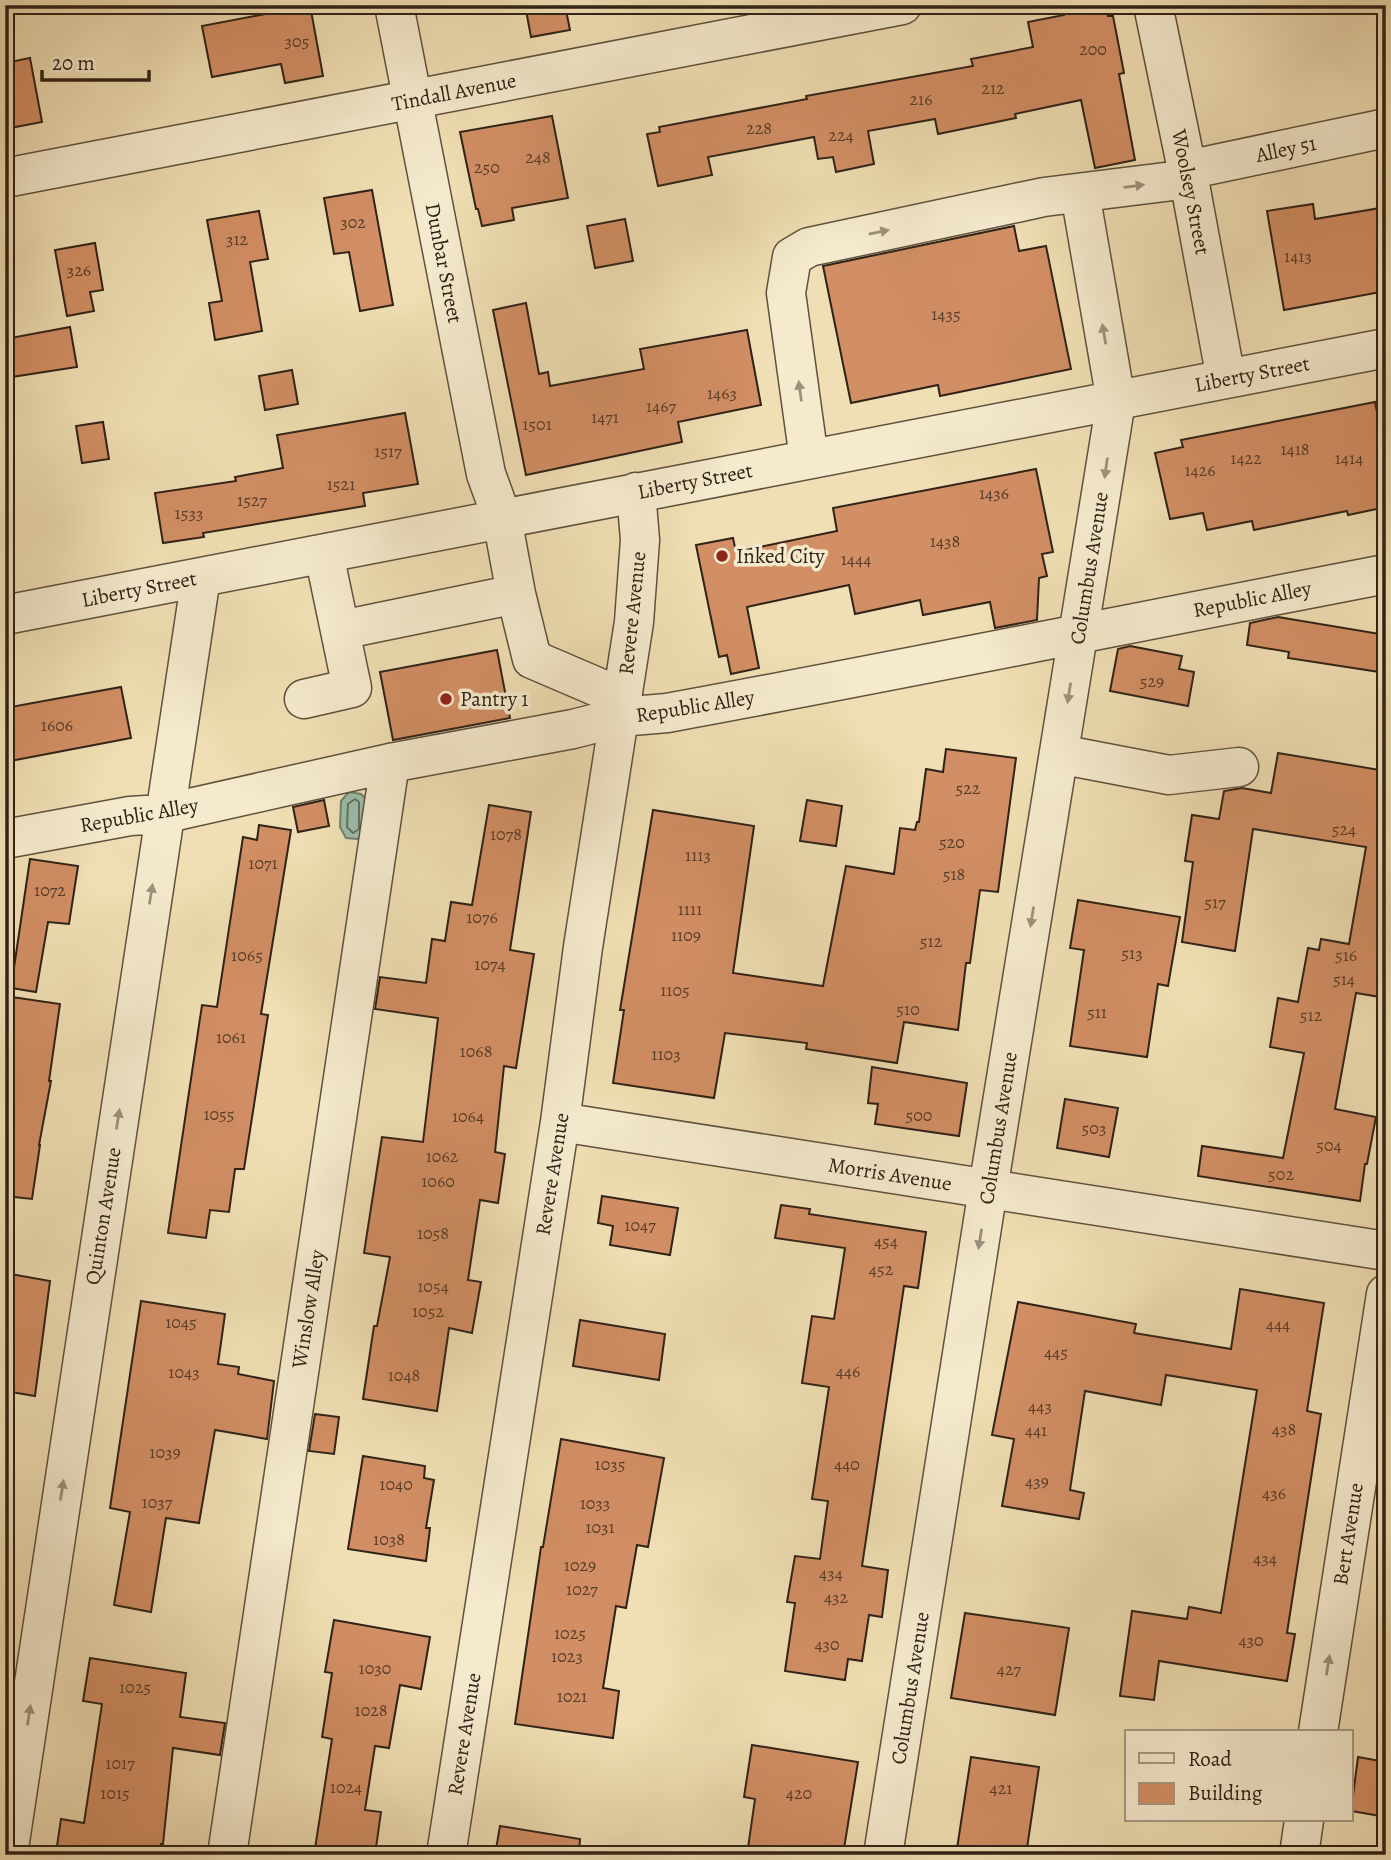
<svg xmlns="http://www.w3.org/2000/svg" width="1391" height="1860" font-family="Alegreya,serif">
<rect width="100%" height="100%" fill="#f0dfb4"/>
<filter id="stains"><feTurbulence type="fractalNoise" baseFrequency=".00286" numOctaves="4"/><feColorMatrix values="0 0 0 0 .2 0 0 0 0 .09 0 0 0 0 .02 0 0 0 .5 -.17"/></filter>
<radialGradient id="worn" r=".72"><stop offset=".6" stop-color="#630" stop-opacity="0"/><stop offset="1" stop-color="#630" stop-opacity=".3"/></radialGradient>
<path fill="#9bbdaa" stroke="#707f6f" stroke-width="2" d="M 349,792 L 361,794 L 366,799 L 362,836 L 358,839 L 346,838 L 340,827 L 341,801 Z"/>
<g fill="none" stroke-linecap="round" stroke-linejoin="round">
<path stroke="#657060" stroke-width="2" d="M 355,799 L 359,802 L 359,829 L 353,833 L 347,827 L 348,804 Z"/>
</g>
<path fill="#d28e64" stroke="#2f2217" stroke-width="2" d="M 270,5 L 310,5 L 323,76 L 285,83 L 281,64 L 212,77 L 202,26 L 271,13 Z
M 525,5 L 565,5 L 570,30 L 531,37 Z
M 1096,5 L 1106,5 L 1108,16 L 1113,16 L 1124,73 L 1119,74 L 1135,160 L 1095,168 L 1081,100 L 1015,114 L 1016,118 L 938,134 L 935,119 L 868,131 L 874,164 L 836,172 L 833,157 L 818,159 L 814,137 L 708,157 L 712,175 L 658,186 L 647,134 L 660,132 L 659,127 L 807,99 L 806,96 L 973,66 L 971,59 L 1033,47 L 1028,22 L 1064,15 L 1064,11 Z
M 30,58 L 42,122 L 5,129 L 5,63 Z
M 552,116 L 568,198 L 512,208 L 514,220 L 482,226 L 478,209 L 476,209 L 460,132 Z
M 372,190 L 393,305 L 360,311 L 349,252 L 334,254 L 324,198 Z
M 1313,204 L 1315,219 L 1386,207 L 1386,291 L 1284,310 L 1267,211 Z
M 259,211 L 268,259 L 250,262 L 262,331 L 215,340 L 209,303 L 222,301 L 207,220 Z
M 625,219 L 633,261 L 595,268 L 587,226 Z
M 1014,226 L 1019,251 L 1046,246 L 1071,369 L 940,396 L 938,385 L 851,403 L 823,266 Z
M 95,243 L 103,290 L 90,292 L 94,311 L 67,316 L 55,250 Z
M 526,303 L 539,374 L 548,372 L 550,386 L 644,369 L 640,349 L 747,330 L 761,405 L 678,422 L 682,442 L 526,475 L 493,310 Z
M 70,327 L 77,367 L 5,378 L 5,339 Z
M 292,370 L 298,404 L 265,410 L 259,376 Z
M 1375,402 L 1386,457 L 1386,507 L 1348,515 L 1347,511 L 1254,530 L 1252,521 L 1207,530 L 1203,513 L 1170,519 L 1155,453 L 1183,447 L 1181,440 Z
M 405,413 L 418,484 L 363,493 L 365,506 L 203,533 L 204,537 L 163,543 L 155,493 L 236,481 L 235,477 L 283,468 L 277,435 Z
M 103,422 L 109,459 L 82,463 L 76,426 Z
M 1036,469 L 1053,552 L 1042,554 L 1047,576 L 1039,578 L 1037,620 L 995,628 L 990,602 L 923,615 L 920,600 L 855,614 L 849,585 L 747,607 L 759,668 L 731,674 L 727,655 L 719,657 L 696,545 L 733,538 L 736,552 L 837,531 L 833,508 Z
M 1278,617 L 1386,635 L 1386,673 L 1288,658 L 1289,652 L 1247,645 L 1250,623 Z
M 1130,646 L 1182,656 L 1179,669 L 1194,672 L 1188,706 L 1110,691 L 1118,649 Z
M 497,650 L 510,718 L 393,740 L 380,672 Z
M 121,687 L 131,738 L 5,762 L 5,708 Z
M 946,749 L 1016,758 L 998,892 L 980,890 L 970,963 L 966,963 L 958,1030 L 904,1022 L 897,1063 L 806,1049 L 807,1043 L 725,1033 L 714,1098 L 613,1083 L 624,1010 L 620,1010 L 653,810 L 754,826 L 733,973 L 823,986 L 846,866 L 894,874 L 900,828 L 915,830 L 917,822 L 919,822 L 926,769 L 943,772 Z
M 1278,753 L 1386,771 L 1386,998 L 1356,993 L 1335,1109 L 1376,1117 L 1367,1164 L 1365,1164 L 1360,1201 L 1198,1176 L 1202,1146 L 1283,1158 L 1304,1053 L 1270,1047 L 1278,998 L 1298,1002 L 1308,948 L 1319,950 L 1321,939 L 1349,944 L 1366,847 L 1253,829 L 1235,951 L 1182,942 L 1193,862 L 1185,861 L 1192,815 L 1219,819 L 1224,791 L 1242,788 L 1271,793 Z
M 324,800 L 329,826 L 298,832 L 293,807 Z
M 807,800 L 842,806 L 836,846 L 800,841 Z
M 489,805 L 531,812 L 510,950 L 534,954 L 516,1068 L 504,1066 L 495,1152 L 505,1154 L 498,1203 L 480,1200 L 468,1280 L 481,1282 L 472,1333 L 449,1328 L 437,1411 L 363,1399 L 374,1326 L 377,1326 L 390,1257 L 364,1253 L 382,1137 L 423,1142 L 438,1018 L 375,1009 L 380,977 L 426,983 L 432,939 L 445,941 L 451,902 L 472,905 Z
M 259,825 L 291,830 L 261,1014 L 268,1015 L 244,1169 L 235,1169 L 229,1212 L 210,1210 L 206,1238 L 168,1233 L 202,1005 L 217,1007 L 243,837 L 257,840 Z
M 30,859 L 78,866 L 69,924 L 48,922 L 36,992 L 11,988 Z
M 1078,900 L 1180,917 L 1168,986 L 1158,984 L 1147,1057 L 1070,1046 L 1084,950 L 1070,948 Z
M 5,996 L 60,1004 L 49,1081 L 51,1081 L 39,1145 L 40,1145 L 32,1199 L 5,1196 Z
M 872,1067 L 967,1083 L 959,1136 L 875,1124 L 878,1104 L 868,1103 Z
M 1065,1099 L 1118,1108 L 1109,1157 L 1057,1148 Z
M 602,1196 L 678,1208 L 670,1255 L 610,1245 L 613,1226 L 598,1223 Z
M 781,1205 L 810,1209 L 809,1214 L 926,1232 L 918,1288 L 904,1286 L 862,1566 L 888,1570 L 882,1617 L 869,1615 L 862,1661 L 848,1659 L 845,1680 L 785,1671 L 795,1603 L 787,1602 L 795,1556 L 820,1559 L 828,1501 L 812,1499 L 829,1387 L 802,1383 L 812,1316 L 834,1319 L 845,1248 L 775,1238 Z
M 5,1273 L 50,1281 L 35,1396 L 5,1391 Z
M 1240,1289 L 1324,1303 L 1307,1411 L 1321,1414 L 1287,1633 L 1295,1634 L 1287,1681 L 1159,1661 L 1154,1700 L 1120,1696 L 1132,1611 L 1187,1619 L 1189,1607 L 1221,1613 L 1257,1390 L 1166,1375 L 1161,1405 L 1085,1391 L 1070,1490 L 1084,1493 L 1079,1519 L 1002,1506 L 1014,1439 L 992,1435 L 1018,1302 L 1136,1324 L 1134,1333 L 1231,1349 Z
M 141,1301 L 225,1314 L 218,1364 L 239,1367 L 238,1374 L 274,1381 L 267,1439 L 215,1430 L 199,1523 L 166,1518 L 151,1612 L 114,1605 L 130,1512 L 110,1508 Z
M 580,1320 L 665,1334 L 659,1380 L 573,1366 Z
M 315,1414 L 339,1417 L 334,1454 L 309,1451 Z
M 561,1439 L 664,1458 L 648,1547 L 637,1545 L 626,1608 L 616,1606 L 603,1688 L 619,1691 L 613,1738 L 515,1724 L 541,1547 L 543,1547 Z
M 363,1456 L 425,1466 L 424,1478 L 434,1480 L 426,1528 L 430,1528 L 426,1561 L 348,1549 Z
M 965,1613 L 1069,1628 L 1055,1715 L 951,1698 Z
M 334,1620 L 430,1637 L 421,1689 L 400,1685 L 389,1748 L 375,1746 L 365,1810 L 381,1812 L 375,1855 L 314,1855 L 332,1739 L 322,1737 L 332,1673 L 325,1672 Z
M 90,1658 L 186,1673 L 180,1717 L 225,1723 L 220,1755 L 173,1748 L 163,1844 L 161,1844 L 159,1855 L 109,1855 L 57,1846 L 61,1819 L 84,1823 L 102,1704 L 83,1701 Z
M 752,1745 L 858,1762 L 843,1855 L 747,1855 L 755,1799 L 744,1797 Z
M 971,1757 L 1039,1767 L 1026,1855 L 956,1855 Z
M 1358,1757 L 1386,1762 L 1386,1817 L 1351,1811 Z
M 500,1826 L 580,1839 L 579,1855 L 495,1855 Z"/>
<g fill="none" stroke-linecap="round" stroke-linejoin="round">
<g stroke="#5f513e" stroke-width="41">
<path id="minor" d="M 394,5 L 486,474 L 502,518 L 516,594 L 532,659 L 623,698
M 1153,5 L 1189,179 L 1226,379
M 1187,170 L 1386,128
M 5,178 L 902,5
M 809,459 L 786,293 L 792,257 L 809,247 L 1044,197 L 1189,179
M 5,615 L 1386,348
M 341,630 L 516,594
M 304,699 L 352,688 L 324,554
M 1059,754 L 1169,775 L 1239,767
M 5,839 L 130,816 L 163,814 L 390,763 L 573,729 L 620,717 L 667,713 C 907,669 1146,620 1386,574
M 560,1122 L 1386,1251
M 1318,1732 L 1386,1294
M 8,1855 L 201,577
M 227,1855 L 390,763
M 446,1855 L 560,1122 L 583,947 L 634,622 L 640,540 L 636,492
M 883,1855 L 988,1189 L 1116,401 L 1080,193
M 1299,1855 L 1304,1820"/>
</g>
<use href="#minor" stroke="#f5eace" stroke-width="38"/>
</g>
<defs><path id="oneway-solid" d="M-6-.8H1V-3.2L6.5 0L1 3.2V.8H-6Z" transform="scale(1.75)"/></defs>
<g fill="#9c907c">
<use href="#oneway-solid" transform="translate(1134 186) rotate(-7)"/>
<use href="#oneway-solid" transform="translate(879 232) rotate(-12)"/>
<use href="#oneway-solid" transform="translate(1104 334) rotate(-100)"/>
<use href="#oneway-solid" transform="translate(800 391) rotate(-98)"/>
<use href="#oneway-solid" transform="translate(1106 468) rotate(98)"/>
<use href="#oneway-solid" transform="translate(1069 693) rotate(99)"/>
<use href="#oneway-solid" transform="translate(151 894) rotate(-81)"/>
<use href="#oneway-solid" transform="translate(1032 917) rotate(99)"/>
<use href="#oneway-solid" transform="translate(118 1119) rotate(-81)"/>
<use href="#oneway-solid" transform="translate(980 1239) rotate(99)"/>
<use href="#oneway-solid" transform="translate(62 1490) rotate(-81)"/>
<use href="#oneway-solid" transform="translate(1328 1665) rotate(-81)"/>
<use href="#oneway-solid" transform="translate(29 1715) rotate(-81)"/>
</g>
<g fill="#8f2418" stroke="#f5eace" stroke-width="2.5">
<circle cx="722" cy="556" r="7"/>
<circle cx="446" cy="699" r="7"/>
</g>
<g text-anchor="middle" stroke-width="7" stroke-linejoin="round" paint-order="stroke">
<g font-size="18" fill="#583d2a">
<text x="297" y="47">305</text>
<text x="1093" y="55">200</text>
<text x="993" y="94">212</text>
<text x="921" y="105">216</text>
<text x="759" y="134">228</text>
<text x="841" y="141">224</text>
<text x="538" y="163">248</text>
<text x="487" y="173">250</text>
<text x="353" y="228">302</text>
<text x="237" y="245">312</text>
<text x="1298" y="262">1413</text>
<text x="79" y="276">326</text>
<text x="946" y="320">1435</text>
<text x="722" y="399">1463</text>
<text x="661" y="412">1467</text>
<text x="605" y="423">1471</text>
<text x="537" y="430">1501</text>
<text x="1295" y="455">1418</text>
<text x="388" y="457">1517</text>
<text x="1246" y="464">1422</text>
<text x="1349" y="464">1414</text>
<text x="1200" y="476">1426</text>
<text x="341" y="490">1521</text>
<text x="994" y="499">1436</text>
<text x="252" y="506">1527</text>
<text x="189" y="519">1533</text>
<text x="945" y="547">1438</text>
<text x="856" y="565">1444</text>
<text x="1152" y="687">529</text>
<text x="57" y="731">1606</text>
<text x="968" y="794">522</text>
<text x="1344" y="835">524</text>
<text x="506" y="840">1078</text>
<text x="952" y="848">520</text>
<text x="698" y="861">1113</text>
<text x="263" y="869">1071</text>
<text x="954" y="880">518</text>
<text x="50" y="896">1072</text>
<text x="1215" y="908">517</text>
<text x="690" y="915">1111</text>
<text x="482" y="923">1076</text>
<text x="686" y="941">1109</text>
<text x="931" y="947">512</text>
<text x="1132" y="959">513</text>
<text x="247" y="961">1065</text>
<text x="1346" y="961">516</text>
<text x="490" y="970">1074</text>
<text x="1344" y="985">514</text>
<text x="675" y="996">1105</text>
<text x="908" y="1015">510</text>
<text x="1097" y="1018">511</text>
<text x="1311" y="1021">512</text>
<text x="231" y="1043">1061</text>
<text x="476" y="1057">1068</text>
<text x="666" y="1060">1103</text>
<text x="219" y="1120">1055</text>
<text x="919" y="1121">500</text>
<text x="468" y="1122">1064</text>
<text x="1094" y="1134">503</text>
<text x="1329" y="1151">504</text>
<text x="442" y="1162">1062</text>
<text x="1281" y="1180">502</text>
<text x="438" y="1187">1060</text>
<text x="640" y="1231">1047</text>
<text x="433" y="1239">1058</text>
<text x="886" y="1247">454</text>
<text x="881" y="1275">452</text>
<text x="433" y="1292">1054</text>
<text x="428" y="1317">1052</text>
<text x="181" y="1328">1045</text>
<text x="1278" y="1330">444</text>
<text x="1056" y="1358">445</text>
<text x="848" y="1377">446</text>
<text x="184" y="1378">1043</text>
<text x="404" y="1381">1048</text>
<text x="1040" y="1412">443</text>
<text x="1284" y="1435">438</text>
<text x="1036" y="1436">441</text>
<text x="165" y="1458">1039</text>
<text x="610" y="1470">1035</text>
<text x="847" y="1470">440</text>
<text x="1037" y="1487">439</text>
<text x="396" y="1490">1040</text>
<text x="1274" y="1499">436</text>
<text x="157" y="1508">1037</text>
<text x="595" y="1509">1033</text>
<text x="600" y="1533">1031</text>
<text x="389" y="1545">1038</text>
<text x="1265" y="1564">434</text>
<text x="580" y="1571">1029</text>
<text x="831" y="1579">434</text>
<text x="582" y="1595">1027</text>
<text x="836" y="1603">432</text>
<text x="570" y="1639">1025</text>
<text x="1251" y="1646">430</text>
<text x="827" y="1650">430</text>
<text x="567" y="1662">1023</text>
<text x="375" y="1674">1030</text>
<text x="1009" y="1675">427</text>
<text x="135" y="1693">1025</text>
<text x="572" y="1702">1021</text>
<text x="371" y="1716">1028</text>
<text x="120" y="1769">1017</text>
<text x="346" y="1793">1024</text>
<text x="1001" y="1794">421</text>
<text x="115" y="1799">1015</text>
<text x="799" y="1799">420</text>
</g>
<g font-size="21" fill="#2f2217" stroke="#f5eace">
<text transform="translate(454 92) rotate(-11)" y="7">Tindall Avenue</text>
<text transform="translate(1286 149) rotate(-12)" y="7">Alley 51</text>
<text transform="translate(1191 192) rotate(79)" y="7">Woolsey Street</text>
<text transform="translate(444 263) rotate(79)" y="7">Dunbar Street</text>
<text transform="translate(1252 374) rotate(-11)" y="7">Liberty Street</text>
<text transform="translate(695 481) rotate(-11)" y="7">Liberty Street</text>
<text transform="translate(1089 568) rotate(-81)" y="7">Columbus Avenue</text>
<text transform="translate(139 589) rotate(-11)" y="7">Liberty Street</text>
<text transform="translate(1252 599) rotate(-11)" y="7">Republic Alley</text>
<text transform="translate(632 613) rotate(-84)" y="7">Revere Avenue</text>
<text transform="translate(695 706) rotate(-9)" y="7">Republic Alley</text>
<text transform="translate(139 815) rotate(-10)" y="7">Republic Alley</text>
<text transform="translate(998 1128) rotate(-81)" y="7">Columbus Avenue</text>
<text transform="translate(552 1174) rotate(-81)" y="7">Revere Avenue</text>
<text transform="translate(890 1174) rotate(9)" y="7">Morris Avenue</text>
<text transform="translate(103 1216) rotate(-81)" y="7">Quinton Avenue</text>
<text transform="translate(308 1309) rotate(-81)" y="7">Winslow Alley</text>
<text transform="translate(1348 1534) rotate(-81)" y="7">Bert Avenue</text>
<text transform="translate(910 1688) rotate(-81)" y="7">Columbus Avenue</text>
<text transform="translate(464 1734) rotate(-81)" y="7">Revere Avenue</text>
</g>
<g font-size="21" fill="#2f2217" stroke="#f5eace" text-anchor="start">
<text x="736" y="563">Inked City</text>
<text x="460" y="706">Pantry 1</text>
</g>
</g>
<rect width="1391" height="1860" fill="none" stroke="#f0dfb4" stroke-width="28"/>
<rect x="7" y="7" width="1377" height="1846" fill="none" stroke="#2f2217" stroke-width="3.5"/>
<rect x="14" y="14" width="1363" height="1832" fill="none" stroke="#2f2217" stroke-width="2"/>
<rect x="1125" y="1730" width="228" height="91" fill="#f5eace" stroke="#a69a85" stroke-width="2"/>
<rect x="1139" y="1753" width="35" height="10" fill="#f5eace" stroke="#a69a85" stroke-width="2"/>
<text x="1188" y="1766" font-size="21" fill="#2f2217">Road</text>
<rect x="1139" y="1783" width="35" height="21" fill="#d28e64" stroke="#a69a85" stroke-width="2"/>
<text x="1188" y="1800" font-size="21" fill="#2f2217">Building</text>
<path d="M42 70v10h107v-10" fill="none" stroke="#2f2217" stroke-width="3.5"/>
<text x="52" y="70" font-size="21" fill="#2f2217" stroke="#f5eace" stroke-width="5" paint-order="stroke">20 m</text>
<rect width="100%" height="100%" filter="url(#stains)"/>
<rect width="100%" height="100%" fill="url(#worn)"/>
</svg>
